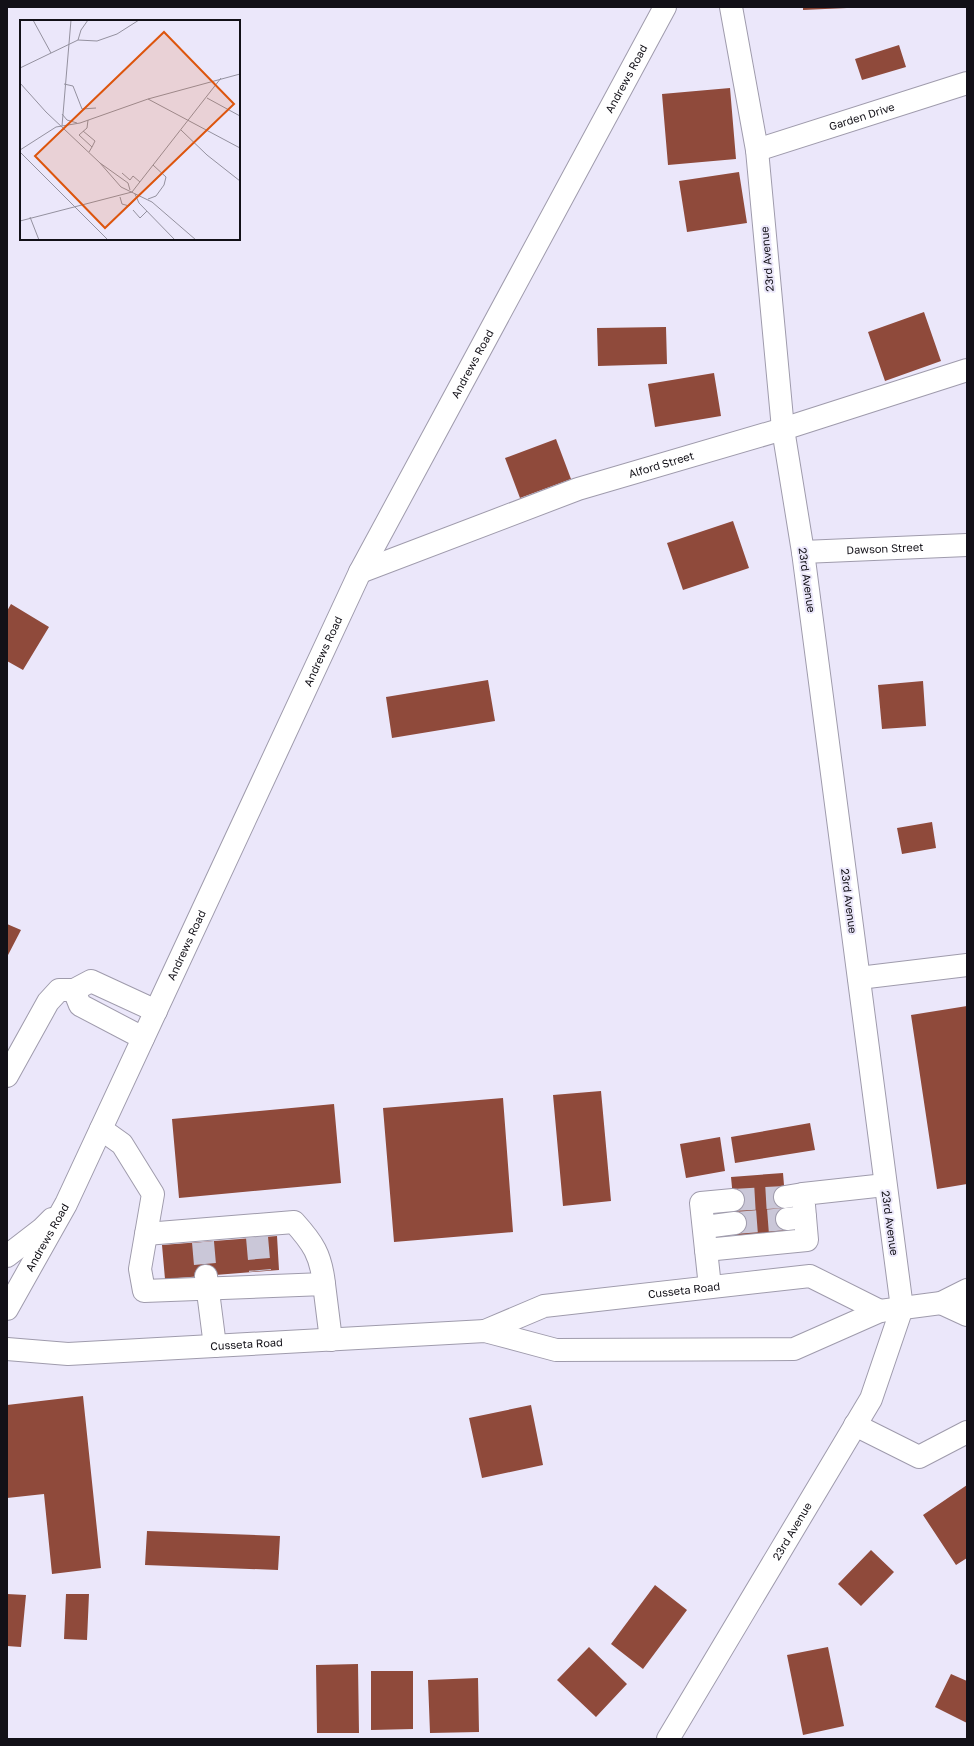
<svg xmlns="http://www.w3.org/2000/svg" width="974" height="1746" font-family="'Golos Text',sans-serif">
<rect width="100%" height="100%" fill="#ebe7fa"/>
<path fill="#8f4a3b" d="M 803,7 L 847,7 L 847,8 L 803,10 Z
M 899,45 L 906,67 L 862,80 L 855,59 Z
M 730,88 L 736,159 L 668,165 L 662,94 Z
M 739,172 L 747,223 L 687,232 L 679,181 Z
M 924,312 L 941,361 L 885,381 L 868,332 Z
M 666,327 L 667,364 L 598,366 L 597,328 Z
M 714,373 L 721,416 L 655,427 L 648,384 Z
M 556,439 L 571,479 L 520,498 L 505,458 Z
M 733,521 L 749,568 L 683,590 L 667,543 Z
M 11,604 L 49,627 L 23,670 L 7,661 L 7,611 Z
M 488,680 L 495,721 L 392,738 L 386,697 Z
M 923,681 L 926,726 L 882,729 L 878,685 Z
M 932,822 L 936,848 L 902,854 L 897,828 Z
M 7,924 L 21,930 L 7,957 Z
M 967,1006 L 967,1184 L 937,1189 L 911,1015 Z
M 601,1091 L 611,1201 L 563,1206 L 553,1095 Z
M 503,1098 L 513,1232 L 394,1242 L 383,1108 Z
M 334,1104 L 341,1183 L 179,1198 L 172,1119 Z
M 810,1123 L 815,1150 L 735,1163 L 731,1137 Z
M 720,1137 L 725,1171 L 686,1178 L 680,1144 Z
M 783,1173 L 788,1234 L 737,1239 L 731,1177 Z
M 277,1236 L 279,1270 L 165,1279 L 162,1245 Z
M 83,1396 L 101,1568 L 52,1574 L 44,1494 L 7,1498 L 7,1405 Z
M 531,1405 L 543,1465 L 482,1478 L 469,1418 Z
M 967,1485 L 967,1558 L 956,1565 L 923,1515 Z
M 147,1531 L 280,1536 L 278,1570 L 145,1565 Z
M 871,1550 L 894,1572 L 861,1606 L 838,1584 Z
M 655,1585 L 687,1610 L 643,1669 L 611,1644 Z
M 7,1594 L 26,1595 L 21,1647 L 7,1646 Z
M 66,1594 L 89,1594 L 87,1640 L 64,1639 Z
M 589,1647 L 627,1684 L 596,1717 L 557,1680 Z
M 828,1647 L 844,1726 L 803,1735 L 787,1655 Z
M 358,1664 L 359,1733 L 317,1733 L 316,1665 Z
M 371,1671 L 413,1671 L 413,1729 L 371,1730 Z
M 951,1674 L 967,1681 L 967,1723 L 935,1707 Z
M 478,1678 L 479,1732 L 430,1733 L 428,1680 Z"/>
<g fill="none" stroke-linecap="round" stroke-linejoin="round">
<path stroke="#cac7d8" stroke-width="22" stroke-dasharray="22 11" stroke-linecap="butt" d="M 733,1200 L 785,1197
M 735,1223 L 787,1219
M 257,1237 L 260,1271
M 203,1242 L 206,1276"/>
<g stroke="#9f9bac" stroke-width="24">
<g id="minor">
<path id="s1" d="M 757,150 L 967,83"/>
<path id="s2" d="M 803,552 L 967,545"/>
<path id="s3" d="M 360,572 L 578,489 L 783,429 L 967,370"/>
<path d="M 859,978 L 967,965"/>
<path d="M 74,990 L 80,1005 L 143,1038"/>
<path d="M 7,1076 L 48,1002 L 59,990 L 74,990 L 91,981 L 156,1011"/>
<path d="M 101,1129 L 122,1144 L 153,1194 L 140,1269 L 144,1291 L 324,1284 L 331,1340"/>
<path d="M 785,1197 L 803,1194"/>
<path d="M 787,1219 L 805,1217"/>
<path d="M 705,1227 L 735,1223"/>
<path d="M 146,1234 L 294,1222 C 313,1243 321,1255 324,1284"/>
<path d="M 706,1250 L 807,1240 L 803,1194 L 885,1185"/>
<path d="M 7,1256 L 42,1229 L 52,1219"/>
<path d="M 206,1276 L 215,1346"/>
<path d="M 710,1287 L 701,1203 L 733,1200"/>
<path d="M 941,1303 L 967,1315"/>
<path id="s4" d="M 7,1309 L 66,1204 L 360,572 L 665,7"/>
<path id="s5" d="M 485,1331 L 544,1306 L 810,1276 L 880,1311"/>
<path id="s6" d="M 7,1349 L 68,1354 L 485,1331 L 556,1350 L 794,1349 L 880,1311 L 941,1303 L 967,1290"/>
<path d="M 855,1425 L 919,1457 L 967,1432"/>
<path id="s7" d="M 668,1739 L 871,1399 L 902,1308 L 803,552 L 783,429 L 757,150 L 731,7"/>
</g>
</g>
<use href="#minor" stroke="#fff" stroke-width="22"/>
</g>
<g text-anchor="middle" stroke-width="4" stroke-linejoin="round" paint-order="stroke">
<g font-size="11" fill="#121017" stroke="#ebe7fa">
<text dy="4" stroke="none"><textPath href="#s4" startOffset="1378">Andrews Road</textPath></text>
<text dy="4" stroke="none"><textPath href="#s1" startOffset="110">Garden Drive</textPath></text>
<text transform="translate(767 259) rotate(-95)" y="4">23rd Avenue</text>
<text dy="4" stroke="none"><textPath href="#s4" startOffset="1054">Andrews Road</textPath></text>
<text dy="4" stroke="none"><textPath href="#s3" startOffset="320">Alford Street</textPath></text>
<text dy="4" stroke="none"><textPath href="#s2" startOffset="82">Dawson Street</textPath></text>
<text transform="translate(807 580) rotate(82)" y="4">23rd Avenue</text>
<text dy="4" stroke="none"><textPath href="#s4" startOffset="730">Andrews Road</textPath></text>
<text transform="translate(849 901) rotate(83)" y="4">23rd Avenue</text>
<text dy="4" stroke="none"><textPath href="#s4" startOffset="406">Andrews Road</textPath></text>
<text transform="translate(890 1223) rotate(82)" y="4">23rd Avenue</text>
<text dy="4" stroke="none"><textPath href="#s4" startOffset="82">Andrews Road</textPath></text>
<text dy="4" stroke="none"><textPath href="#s5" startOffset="205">Cusseta Road</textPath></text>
<text dy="4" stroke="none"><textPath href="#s6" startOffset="240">Cusseta Road</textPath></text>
<text dy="4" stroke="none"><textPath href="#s7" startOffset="242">23rd Avenue</textPath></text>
</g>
</g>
<g transform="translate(20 20)">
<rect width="220" height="220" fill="#ebe7fa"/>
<path fill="none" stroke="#94919f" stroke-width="1" d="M 13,0 L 31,33M 58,20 L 61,10 L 68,0M 0,48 L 58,20 L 77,21 L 97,14 L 119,0M 0,63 L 26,92 L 80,143 L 101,167 L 132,182 L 176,220M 44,64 L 53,66 L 62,89 L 76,88M 187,78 L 220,96M 128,79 L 220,128M 42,94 L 47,100 L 57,103M 68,100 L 67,108 L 59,115 L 72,127 L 69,132M 42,106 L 51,0M 161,110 L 187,135 L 220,161M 63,111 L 75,121 L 72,127M 0,130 L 36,107 L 60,103 L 128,79 L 220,54M 0,132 L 88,220M 80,143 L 108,163 L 110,170M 102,153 L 110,160 L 113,156 L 120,162M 115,174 L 119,183 L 155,220M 100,177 L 102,184 L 109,186 L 116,178M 128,179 L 136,176 L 144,165 L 146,157 L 133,145M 113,190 L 120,198 L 127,191M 10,197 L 19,220M 0,201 L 112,172 L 201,58"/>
<path fill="#dd550d" fill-opacity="0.15" stroke="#dd550d" stroke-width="2" d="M 144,12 L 214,84 L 85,208 L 15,136 Z"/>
<rect width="220" height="220" fill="none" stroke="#121017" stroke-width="2"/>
</g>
<rect width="974" height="1746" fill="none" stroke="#121017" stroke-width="16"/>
</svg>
